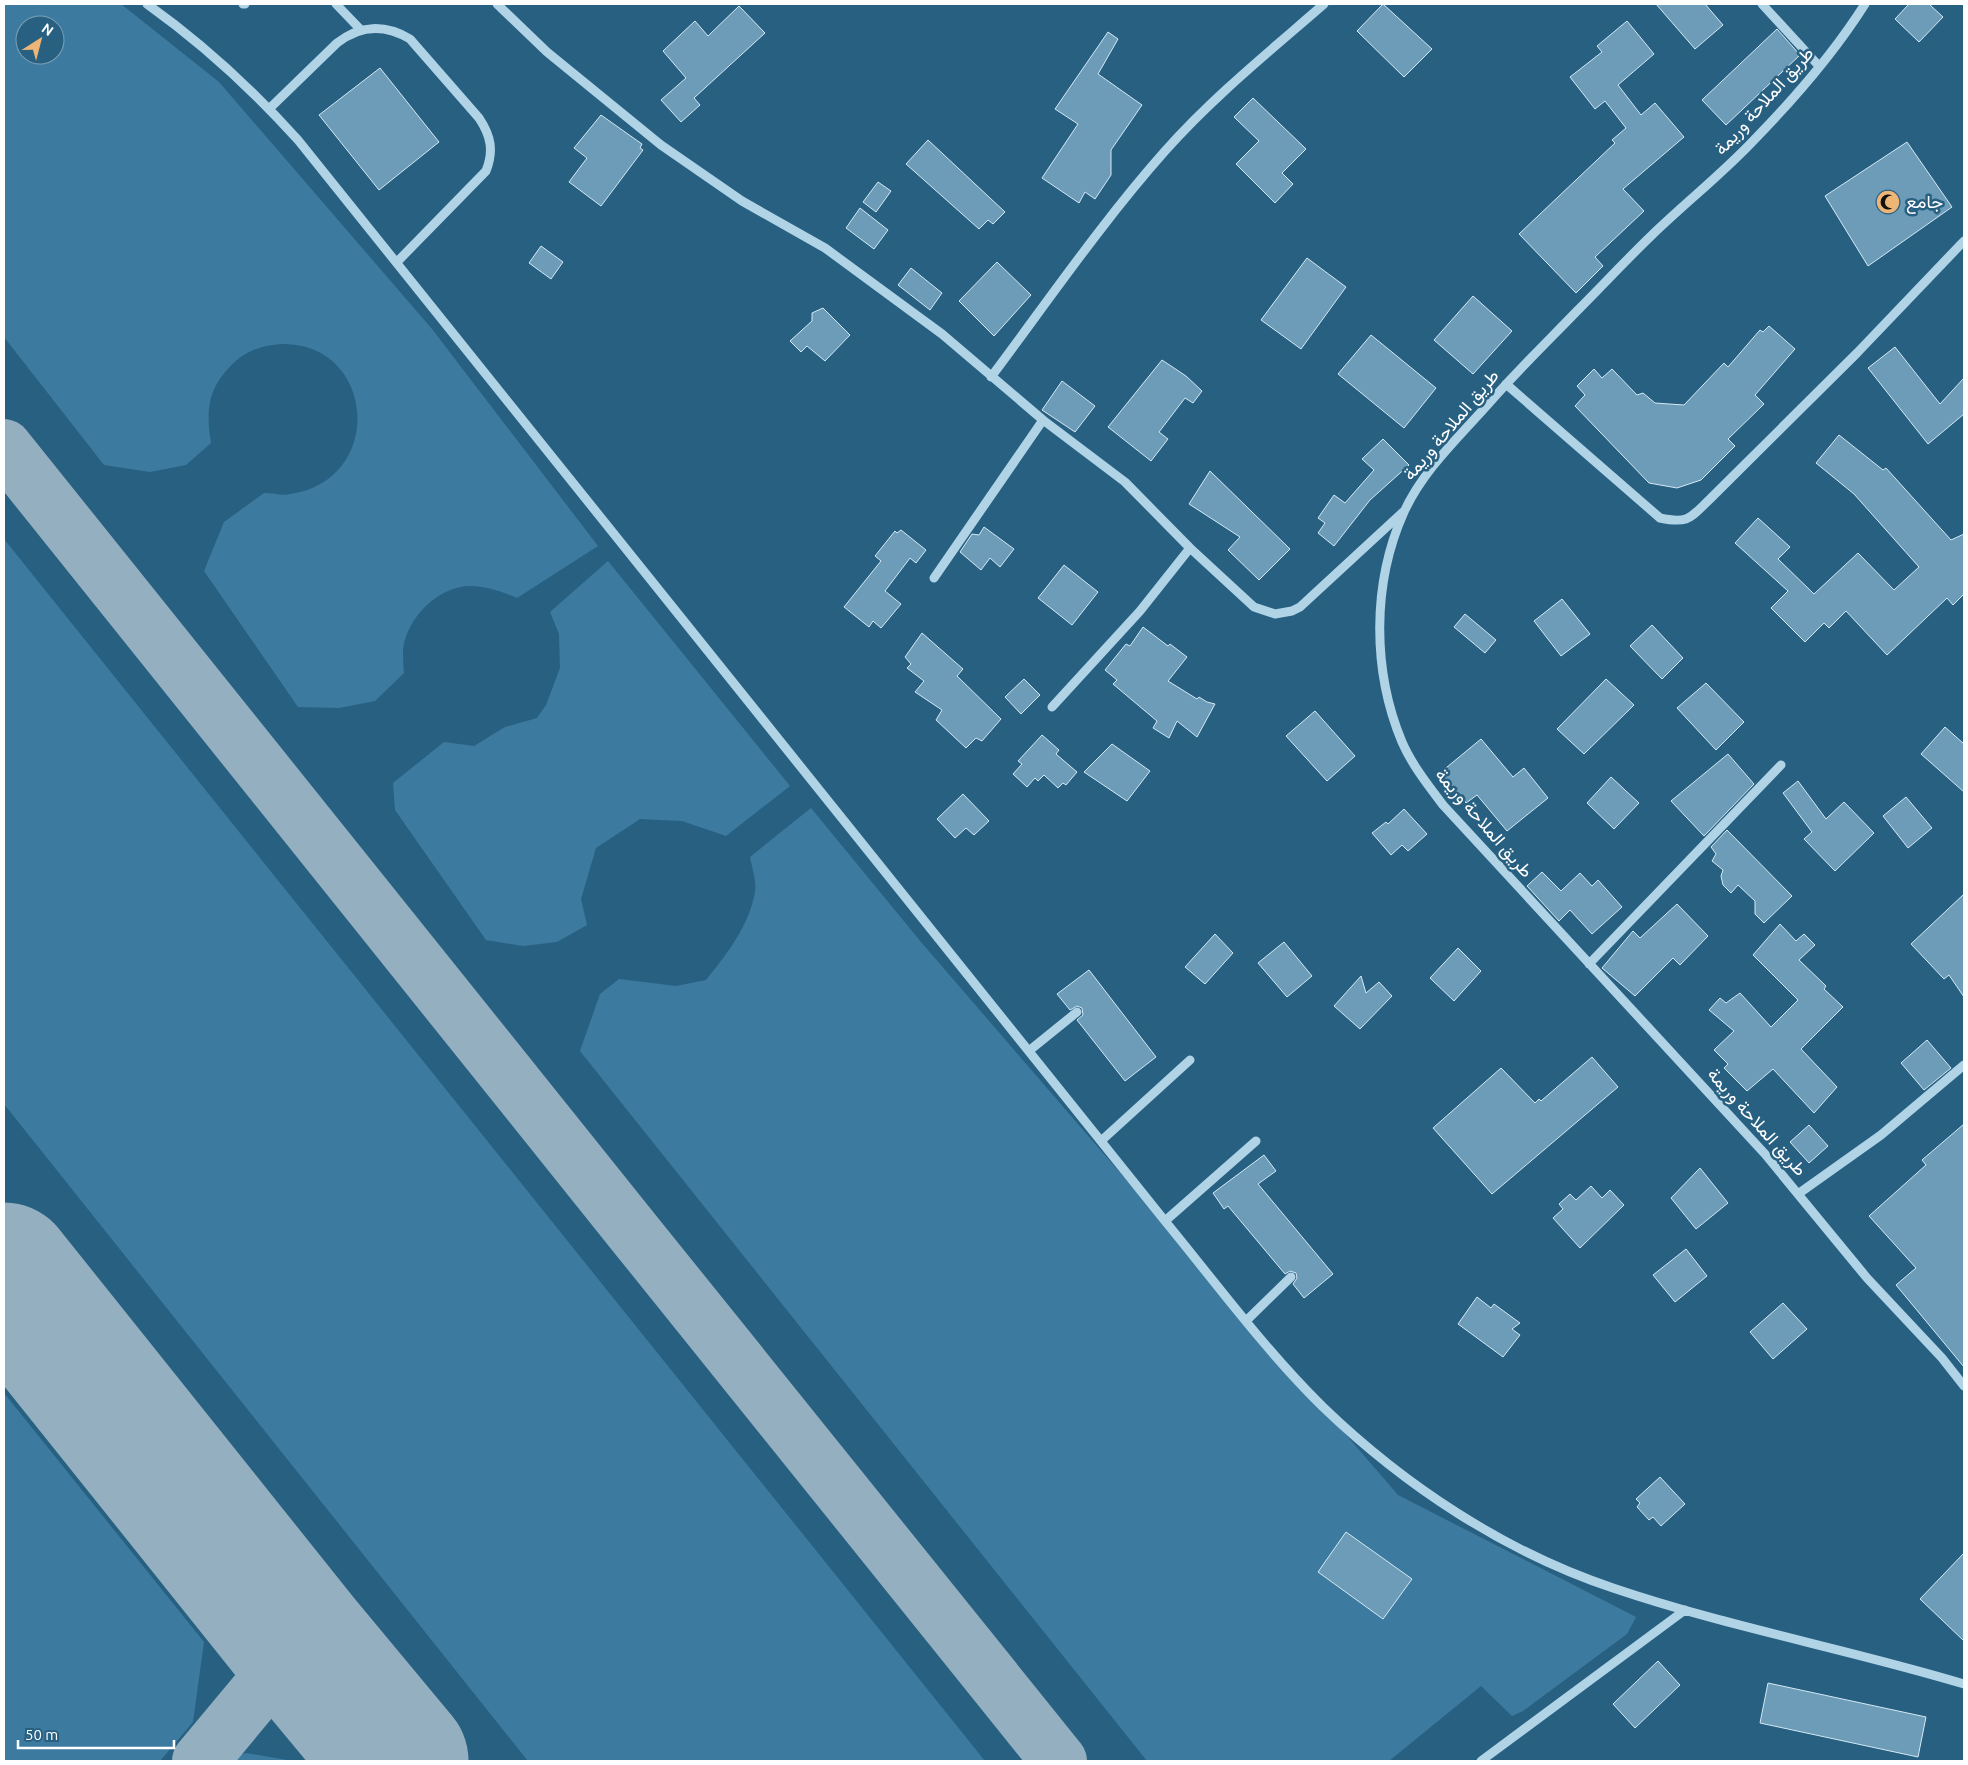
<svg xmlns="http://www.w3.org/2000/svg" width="1968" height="1765" font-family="Ubuntu,Vazirmatn,sans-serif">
<rect width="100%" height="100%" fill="#286082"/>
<path fill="#3c7b9f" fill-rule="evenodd" d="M 4,4 L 121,4 L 219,82 L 432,329 L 598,546 L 517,598 C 501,591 488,587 472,586 C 439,585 406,618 403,650 C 403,657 403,665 404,673 L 375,701 L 339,708 L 298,707 L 204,571 L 224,522 L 264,493 C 273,493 282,496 291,494 C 387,479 375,341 281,344 C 266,345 250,349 238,359 C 209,384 205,407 211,443 L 186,465 L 150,472 L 104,465 L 4,337 ZM 25,25 L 55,25 L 55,55 L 25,55 Z
M 4,539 L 985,1761 L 528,1761 L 4,1104 Z
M 608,561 L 790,786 L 726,836 L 682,821 L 640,819 L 596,848 L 581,899 L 587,925 L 557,942 L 523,946 L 486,940 L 395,810 L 393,783 L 444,742 L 474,746 L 505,727 L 537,718 L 546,705 L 560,668 L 559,634 L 550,612 Z
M 811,808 L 921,942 L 1398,1495 L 1636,1617 L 1627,1634 L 1523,1711 L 1512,1716 L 1481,1686 L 1389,1761 L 1147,1761 L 580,1051 L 600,994 L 619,979 L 676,986 L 706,980 C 727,954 749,926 755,892 C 757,882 752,868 750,857 Z
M 4,1393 L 204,1642 L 193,1722 L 160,1761 L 4,1761 Z
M 246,1753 L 287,1760 L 288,1761 L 215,1761 Z"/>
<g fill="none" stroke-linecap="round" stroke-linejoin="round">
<path stroke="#94b0c0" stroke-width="56" d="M 4,447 C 356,885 706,1324 1059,1761
M 200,1761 L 299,1642"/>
<path stroke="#94b0c0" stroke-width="141" d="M 4,1273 L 299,1642 L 398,1761"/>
</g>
<path fill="#6c9cb8" stroke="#d4e9f5" d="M 1383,4 L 1432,49 L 1404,77 L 1357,31 Z
M 1656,4 L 1705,4 L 1723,25 L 1695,49 Z
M 1909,4 L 1929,4 L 1943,17 L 1919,42 L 1895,19 Z
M 739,6 L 765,33 L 694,98 L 700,105 L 681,122 L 661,100 L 686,78 L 663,51 L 695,21 L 708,36 Z
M 1627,21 L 1654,54 L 1618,85 L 1641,115 L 1655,103 L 1684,137 L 1623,189 L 1644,211 L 1595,257 L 1603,266 L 1576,293 L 1519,234 L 1615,143 L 1612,140 L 1626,128 L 1605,101 L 1595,109 L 1570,77 L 1602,52 L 1597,46 Z
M 1777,29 L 1800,55 L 1726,125 L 1702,100 Z
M 1108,32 L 1118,39 L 1098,74 L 1142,105 L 1111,150 L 1111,175 L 1095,199 L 1085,192 L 1079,203 L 1042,178 L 1078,124 L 1055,109 Z
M 380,68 L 439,142 L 379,190 L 319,115 Z
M 1253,98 L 1306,149 L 1282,173 L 1293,184 L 1275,203 L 1236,164 L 1259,141 L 1234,117 Z
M 601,115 L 642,144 L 640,148 L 643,150 L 601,206 L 569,182 L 587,158 L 574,148 Z
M 928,140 L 1005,212 L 993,224 L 988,220 L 979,229 L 906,164 Z
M 1907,142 L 1952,207 L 1868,266 L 1825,196 Z
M 878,182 L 891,191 L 876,212 L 863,202 Z
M 860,208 L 888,230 L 874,249 L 846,228 Z
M 541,246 L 563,262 L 551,279 L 529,263 Z
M 1307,258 L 1346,287 L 1301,349 L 1261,320 Z
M 997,262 L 1031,295 L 994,336 L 959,301 Z
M 911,268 L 942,293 L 930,310 L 898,285 Z
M 1473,296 L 1512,331 L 1473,374 L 1434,340 Z
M 823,308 L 850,335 L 825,361 L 807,346 L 801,352 L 790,341 L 812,321 L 812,313 Z
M 1769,326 L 1795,349 L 1755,395 L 1764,404 L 1728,439 L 1735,446 L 1701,480 L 1677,488 L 1649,483 L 1575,406 L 1585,395 L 1577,386 L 1594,369 L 1602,378 L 1612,369 L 1637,395 L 1643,393 L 1655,403 L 1684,405 L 1724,363 L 1728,367 L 1760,330 L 1763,332 Z
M 1371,335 L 1436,388 L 1404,428 L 1338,374 Z
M 1895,347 L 1940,404 L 1964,378 L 1964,414 L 1928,444 L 1868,368 Z
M 1162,360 L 1186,376 L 1202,391 L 1193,403 L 1185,398 L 1159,432 L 1168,439 L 1151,461 L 1108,427 Z
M 1062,381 L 1095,406 L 1075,432 L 1042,410 Z
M 1839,435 L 1883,470 L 1886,468 L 1951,540 L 1964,534 L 1964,594 L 1953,605 L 1947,598 L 1887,655 L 1846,611 L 1829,628 L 1824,623 L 1805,642 L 1771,608 L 1788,591 L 1735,543 L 1758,518 L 1790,547 L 1778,559 L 1814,594 L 1858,553 L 1894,590 L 1919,567 L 1854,494 L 1816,463 Z
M 1383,439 L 1409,465 L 1370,500 L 1334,546 L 1318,533 L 1325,523 L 1318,518 L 1334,495 L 1345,503 L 1374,470 L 1362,459 Z
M 1210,471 L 1290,549 L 1259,580 L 1228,550 L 1240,537 L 1189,504 Z
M 984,527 L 1014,549 L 1000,567 L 990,558 L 981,570 L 960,552 L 972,534 L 979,535 Z
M 901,530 L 926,550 L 916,563 L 910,558 L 885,591 L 901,604 L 881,628 L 873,621 L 869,627 L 844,607 L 881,561 L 875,556 L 895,531 L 897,533 Z
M 1064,565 L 1098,592 L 1072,625 L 1038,598 Z
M 1562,599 L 1590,634 L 1561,656 L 1534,621 Z
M 1465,614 L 1496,640 L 1485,653 L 1454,627 Z
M 1652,625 L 1683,658 L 1662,679 L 1630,646 Z
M 1143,627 L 1168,646 L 1170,644 L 1187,657 L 1168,681 L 1197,699 L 1199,697 L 1207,702 L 1215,704 L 1197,737 L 1177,721 L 1169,738 L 1153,728 L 1157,721 L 1113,684 L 1117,680 L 1105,670 L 1126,644 L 1130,646 Z
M 922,633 L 963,669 L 957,676 L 1001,719 L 982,741 L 976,738 L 966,748 L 936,720 L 942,710 L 915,692 L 924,681 L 907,668 L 911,664 L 905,657 Z
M 1024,679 L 1040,695 L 1021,714 L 1005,697 Z
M 1606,679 L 1634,705 L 1584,754 L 1557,729 Z
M 1706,683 L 1744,722 L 1716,750 L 1677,708 Z
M 1315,711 L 1355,756 L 1327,781 L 1286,736 Z
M 1945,727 L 1964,744 L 1964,792 L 1921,754 Z
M 1042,735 L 1059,750 L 1056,754 L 1077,772 L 1066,785 L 1063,783 L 1058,788 L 1044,775 L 1038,781 L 1035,778 L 1027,787 L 1013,774 L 1022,764 L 1018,761 Z
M 1481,739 L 1513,777 L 1524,768 L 1548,798 L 1507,831 L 1477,795 L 1466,803 L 1441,772 Z
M 1112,744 L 1150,771 L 1127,801 L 1084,772 Z
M 1728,754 L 1754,784 L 1704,836 L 1671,801 Z
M 1611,777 L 1639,803 L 1614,829 L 1587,803 Z
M 1798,781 L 1826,819 L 1844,802 L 1874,833 L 1835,871 L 1804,839 L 1812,832 L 1783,793 Z
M 963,794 L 989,821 L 974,835 L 966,828 L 955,838 L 937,819 Z
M 1906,797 L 1932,828 L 1908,848 L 1883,816 Z
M 1404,809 L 1427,834 L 1408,851 L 1402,845 L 1391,855 L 1372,833 L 1386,822 L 1388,824 Z
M 1727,830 L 1792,896 L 1764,923 L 1755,914 L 1755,901 L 1738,885 L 1731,893 L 1723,885 L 1721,876 L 1723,870 L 1712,861 L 1716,854 L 1711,847 Z
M 1542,872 L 1561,891 L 1580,873 L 1592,886 L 1598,880 L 1622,907 L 1592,934 L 1570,910 L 1559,921 L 1527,886 Z
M 1964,894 L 1964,997 L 1949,975 L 1944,979 L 1911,944 Z
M 1677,904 L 1708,936 L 1680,965 L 1673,958 L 1635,996 L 1602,968 L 1633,931 L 1640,938 Z
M 1780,924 L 1796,941 L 1804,934 L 1815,945 L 1799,960 L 1826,986 L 1824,989 L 1843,1007 L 1801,1049 L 1837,1087 L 1814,1113 L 1773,1069 L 1747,1091 L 1724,1068 L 1728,1064 L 1714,1050 L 1734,1031 L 1709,1010 L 1720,998 L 1726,1003 L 1740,993 L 1771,1027 L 1798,1000 L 1753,955 Z
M 1215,934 L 1233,953 L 1205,984 L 1185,967 Z
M 1284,942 L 1312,976 L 1287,997 L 1258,963 Z
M 1458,948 L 1481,971 L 1454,1001 L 1430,978 Z
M 1089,970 L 1156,1057 L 1125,1081 L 1077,1020 L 1083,1015 L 1082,1008 L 1077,1006 L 1070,1010 L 1057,994 Z
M 1361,976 L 1366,993 L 1379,982 L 1392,996 L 1360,1029 L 1334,1006 Z
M 1927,1040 L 1951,1068 L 1924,1090 L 1901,1063 Z
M 1592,1057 L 1618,1087 L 1492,1194 L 1433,1128 L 1501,1068 L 1535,1103 L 1539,1099 L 1541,1101 Z
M 1964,1124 L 1964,1367 L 1896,1285 L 1916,1268 L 1869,1216 L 1926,1165 L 1922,1160 Z
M 1809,1125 L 1828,1146 L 1809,1163 L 1790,1142 Z
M 1264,1155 L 1276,1171 L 1258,1184 L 1333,1274 L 1304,1298 L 1293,1284 L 1297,1278 L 1296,1273 L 1290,1271 L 1285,1274 L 1228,1206 L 1224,1209 L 1213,1193 Z
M 1700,1168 L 1728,1203 L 1696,1229 L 1671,1198 Z
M 1591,1186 L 1602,1198 L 1610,1190 L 1624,1205 L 1580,1248 L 1553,1218 L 1563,1209 L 1559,1204 L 1570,1194 L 1576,1200 Z
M 1686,1249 L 1707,1276 L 1675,1302 L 1653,1275 Z
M 1477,1297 L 1491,1308 L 1494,1304 L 1520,1323 L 1512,1329 L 1520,1335 L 1503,1357 L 1458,1324 Z
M 1783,1303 L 1807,1329 L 1773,1359 L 1750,1332 Z
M 1660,1477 L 1685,1504 L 1661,1526 L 1653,1517 L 1649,1520 L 1637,1507 L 1640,1503 L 1636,1499 Z
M 1346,1532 L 1412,1579 L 1383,1619 L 1318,1572 Z
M 1964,1553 L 1964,1641 L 1920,1599 Z
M 1658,1661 L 1680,1685 L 1635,1728 L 1613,1704 Z
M 1768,1683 L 1926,1717 L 1918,1757 L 1760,1723 Z"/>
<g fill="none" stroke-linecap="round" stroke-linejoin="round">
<path stroke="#b0d3e6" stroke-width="9" d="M 147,4 C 203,44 252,89 298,140 L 1165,1221 C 1216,1283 1265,1350 1323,1407 C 1405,1486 1505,1552 1613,1588 C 1728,1627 1848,1649 1964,1684
M 243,4 L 245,4
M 336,4 L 360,29
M 497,4 L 547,52 L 661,145 L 742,201 L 825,248 L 942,334 L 1043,420 L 1125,482 L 1190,548 L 1254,607 L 1275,614 L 1292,611 L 1300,607 L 1403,512
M 1762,4 L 1819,66
M 1865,4 C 1834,53 1794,99 1754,140 C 1722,174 1685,203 1651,236 C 1626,260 1602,286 1577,311 C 1548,341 1518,370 1490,402 C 1460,436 1423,470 1404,512 C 1372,583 1372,670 1402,742 C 1412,765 1428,785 1443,805 L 1765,1154 L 1867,1278 L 1942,1358 L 1964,1386
M 270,108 L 337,43 C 360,25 385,24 410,39 L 479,118 C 491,136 494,151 486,171 L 397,262
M 991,377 C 1048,301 1102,222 1165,151 C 1213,97 1270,51 1324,4
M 1506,384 L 1660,518 C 1689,524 1690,518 1710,499 L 1857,353 L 1964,241
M 934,578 L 1043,420
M 1052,707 L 1140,611 L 1190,548
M 1589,964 L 1781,765
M 1030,1050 L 1077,1012
M 1101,1141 L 1190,1060
M 1798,1194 L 1881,1135 L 1964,1065
M 1165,1221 L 1256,1141
M 1247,1320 L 1291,1277
M 1481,1761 L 1685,1610"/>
</g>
<defs>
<g id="mosque-disc" transform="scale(1.25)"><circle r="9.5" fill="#eeb676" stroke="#286082"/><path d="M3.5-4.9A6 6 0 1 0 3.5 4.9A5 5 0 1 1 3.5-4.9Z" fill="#111"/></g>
</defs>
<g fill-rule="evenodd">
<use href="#mosque-disc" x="1888" y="202"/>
</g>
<g text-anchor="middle" stroke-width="5" stroke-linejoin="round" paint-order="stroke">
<g font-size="18" fill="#fff" stroke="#286082">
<text transform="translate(1764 101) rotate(-48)" y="6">طريق الملاحة وريمة</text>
<text transform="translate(1451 425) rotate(-50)" y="6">طريق الملاحة وريمة</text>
<text transform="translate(1484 823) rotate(49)" y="6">طريق الملاحة وريمة</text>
<text transform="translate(1757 1122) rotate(48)" y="6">طريق الملاحة وريمة</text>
</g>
<g font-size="18" fill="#fff" stroke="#286082" text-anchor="start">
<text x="1906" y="208">جامع</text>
</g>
</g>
<rect width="1968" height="1765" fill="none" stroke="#ffffff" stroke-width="10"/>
<g transform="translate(40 40) rotate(36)"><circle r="24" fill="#286082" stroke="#7ea0b4"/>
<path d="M0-4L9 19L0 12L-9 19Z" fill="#eeb676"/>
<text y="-8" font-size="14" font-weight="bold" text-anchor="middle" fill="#ffffff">N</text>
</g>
<path d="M18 1740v8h156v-8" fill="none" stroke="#ffffff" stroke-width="2.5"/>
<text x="25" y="1740" font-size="15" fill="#ffffff" stroke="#286082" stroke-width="4" paint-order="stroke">50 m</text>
</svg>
